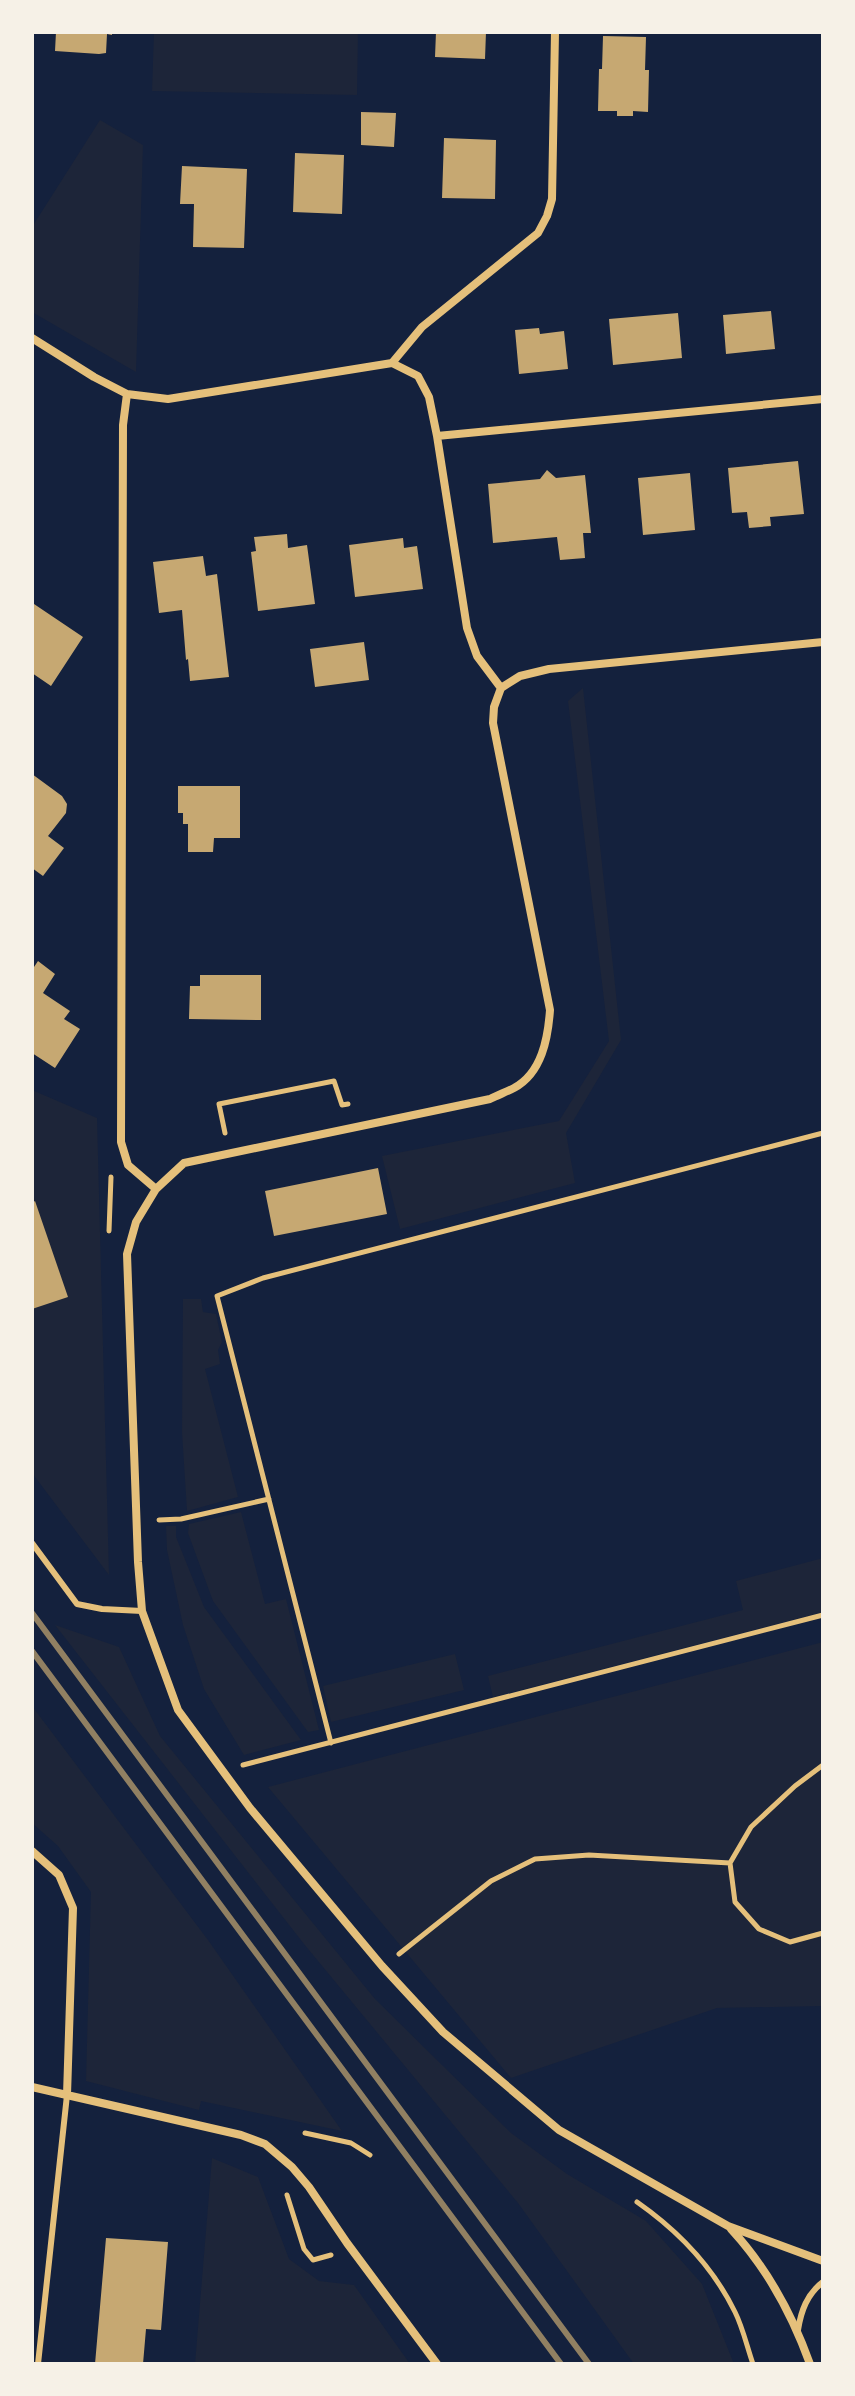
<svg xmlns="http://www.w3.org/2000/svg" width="855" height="2396" font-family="Cabin,sans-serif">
<rect width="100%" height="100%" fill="#14213d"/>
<path fill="#1d2539" d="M 154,32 L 358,32 L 357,95 L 152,91 Z
M 100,120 L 143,145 L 136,372 L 32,312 L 32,227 Z
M 583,688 L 621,1040 L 566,1133 L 575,1183 L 400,1229 L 382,1156 L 559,1121 L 609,1041 L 568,701 Z
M 32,1090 L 97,1118 L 109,1575 L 32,1473 Z
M 183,1299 L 201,1299 L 203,1312 L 216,1314 L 222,1342 L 218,1350 L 220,1364 L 205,1369 L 238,1497 L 187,1511 L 182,1432 Z
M 241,1512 L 265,1604 L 286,1599 L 319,1730 L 308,1732 L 213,1601 L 188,1533 L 189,1524 Z
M 166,1526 L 176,1526 L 176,1537 L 204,1607 L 301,1740 L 244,1755 L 204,1689 L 183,1625 L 167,1550 Z
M 823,1558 L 823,1612 L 493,1697 L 488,1676 L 743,1610 L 736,1581 Z
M 55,1625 L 119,1647 L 160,1736 L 375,1999 L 511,2133 L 567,2174 L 646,2221 L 702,2284 L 734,2364 L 634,2364 L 518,2203 L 304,1944 Z
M 823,1642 L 823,2006 L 717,2008 L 511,2078 L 268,1787 Z
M 455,1654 L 464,1690 L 331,1722 L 323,1686 Z
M 32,1706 L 208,1940 L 342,2131 L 201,2101 L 199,2110 L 86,2081 L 91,1892 L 58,1846 L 32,1823 Z
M 212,2158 L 258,2177 L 289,2259 L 319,2281 L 354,2285 L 410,2364 L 195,2364 Z"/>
<path fill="#c6a872" d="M 56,32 L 112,32 L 112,35 L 107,34 L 106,53 L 99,54 L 55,51 Z
M 436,32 L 486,32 L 485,59 L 435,57 Z
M 603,36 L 646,37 L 645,70 L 649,70 L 648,112 L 633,111 L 633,116 L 617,116 L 617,111 L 598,111 L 599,69 L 602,69 Z
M 361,112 L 396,113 L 394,147 L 361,145 Z
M 444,138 L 496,140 L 495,199 L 442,198 Z
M 295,153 L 344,155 L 342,214 L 293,212 Z
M 182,166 L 247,169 L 244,248 L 193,247 L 194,204 L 180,204 Z
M 771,311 L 775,349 L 726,354 L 723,315 Z
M 678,313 L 682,358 L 613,365 L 609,319 Z
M 539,328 L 540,334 L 564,331 L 568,369 L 519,374 L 515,330 Z
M 798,461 L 804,514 L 770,517 L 771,526 L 749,528 L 747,512 L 732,513 L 728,468 Z
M 547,470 L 556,478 L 585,475 L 591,533 L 583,533 L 585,558 L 560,560 L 557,537 L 493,543 L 488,484 L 540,479 Z
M 690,473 L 695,530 L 643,535 L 638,478 Z
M 287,534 L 288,548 L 307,545 L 315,604 L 258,611 L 251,552 L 256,551 L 254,537 Z
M 403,538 L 404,548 L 417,546 L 423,589 L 355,597 L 349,545 Z
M 203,556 L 206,576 L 217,574 L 229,677 L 190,681 L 188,659 L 186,660 L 182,610 L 159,613 L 153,562 Z
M 34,604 L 83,637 L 51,686 L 32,673 L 32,607 Z
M 364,642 L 369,680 L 315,687 L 310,649 Z
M 32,774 L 62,796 L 67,804 L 66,813 L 48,836 L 64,848 L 43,876 L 32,868 Z
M 178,786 L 240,786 L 240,838 L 214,838 L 213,852 L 188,852 L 188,824 L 183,824 L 183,813 L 178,813 Z
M 38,961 L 55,974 L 43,993 L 70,1011 L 64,1019 L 80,1029 L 55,1068 L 32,1053 L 32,970 Z
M 200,975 L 261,975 L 261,1020 L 189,1019 L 190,986 L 200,986 Z
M 378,1168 L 387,1214 L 274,1236 L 265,1191 Z
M 35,1201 L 68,1297 L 32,1309 L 32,1203 Z
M 106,2238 L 168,2242 L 161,2330 L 146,2329 L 143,2364 L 95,2364 Z"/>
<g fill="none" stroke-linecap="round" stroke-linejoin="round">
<path stroke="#e5c07b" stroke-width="5" d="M 225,1133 L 219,1104 L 334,1081 L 342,1105 L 348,1104
M 109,1231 L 111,1177
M 159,1520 L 181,1519 L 269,1499
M 331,1743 L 217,1296 L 263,1278 L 823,1133
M 243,1765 L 823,1615
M 823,1765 L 795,1786 L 751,1827 L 730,1863 L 735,1902 L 759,1929 L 790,1942 L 823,1933
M 399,1954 L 491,1881 L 535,1859 L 589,1855 L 730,1863
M 305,2133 L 351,2143 L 370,2155
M 287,2195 L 304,2249 L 313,2260 L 331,2255
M 637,2202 C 677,2230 713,2267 735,2312 C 743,2328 747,2347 753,2364"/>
<path stroke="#e5c07b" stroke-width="6" d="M 32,1543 L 77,1604 L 102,1609 L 142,1611
M 798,2330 C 801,2311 807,2294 823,2282
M 38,2364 L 67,2095"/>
<path stroke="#e5c07b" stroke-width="8" d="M 32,338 L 94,377 L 127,394 L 168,399 L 392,363 L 418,376 L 429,397 L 437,436 L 467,628 L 477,656 L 501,688
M 392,363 L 422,327 L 538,233 L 547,216 L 552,199 L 555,32
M 127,394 L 123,425 L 121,1142 L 128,1165 L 156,1189
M 437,436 L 823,399
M 501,688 L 494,707 L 493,723 L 550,1010 C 548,1038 542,1073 514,1088 C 506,1092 498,1095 490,1099 L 184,1163 L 156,1189 L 136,1222 L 127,1254 L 138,1562 L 142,1611 L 178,1710 L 250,1808 L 382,1966 L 443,2032 L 559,2130 L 728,2226 L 823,2261
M 501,688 L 520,676 L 549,669 L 823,642
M 32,1851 L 59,1875 L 73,1908 L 67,2095
M 32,2087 L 241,2135 L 265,2144 L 292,2167 L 309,2187 L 347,2243 L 437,2364
M 731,2229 C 767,2268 792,2314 810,2364"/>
<path stroke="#918062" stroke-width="6" d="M 32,1613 L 589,2364
M 32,1651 L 561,2364"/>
</g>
<rect width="855" height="2396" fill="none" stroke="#f6f1e7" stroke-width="68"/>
</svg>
